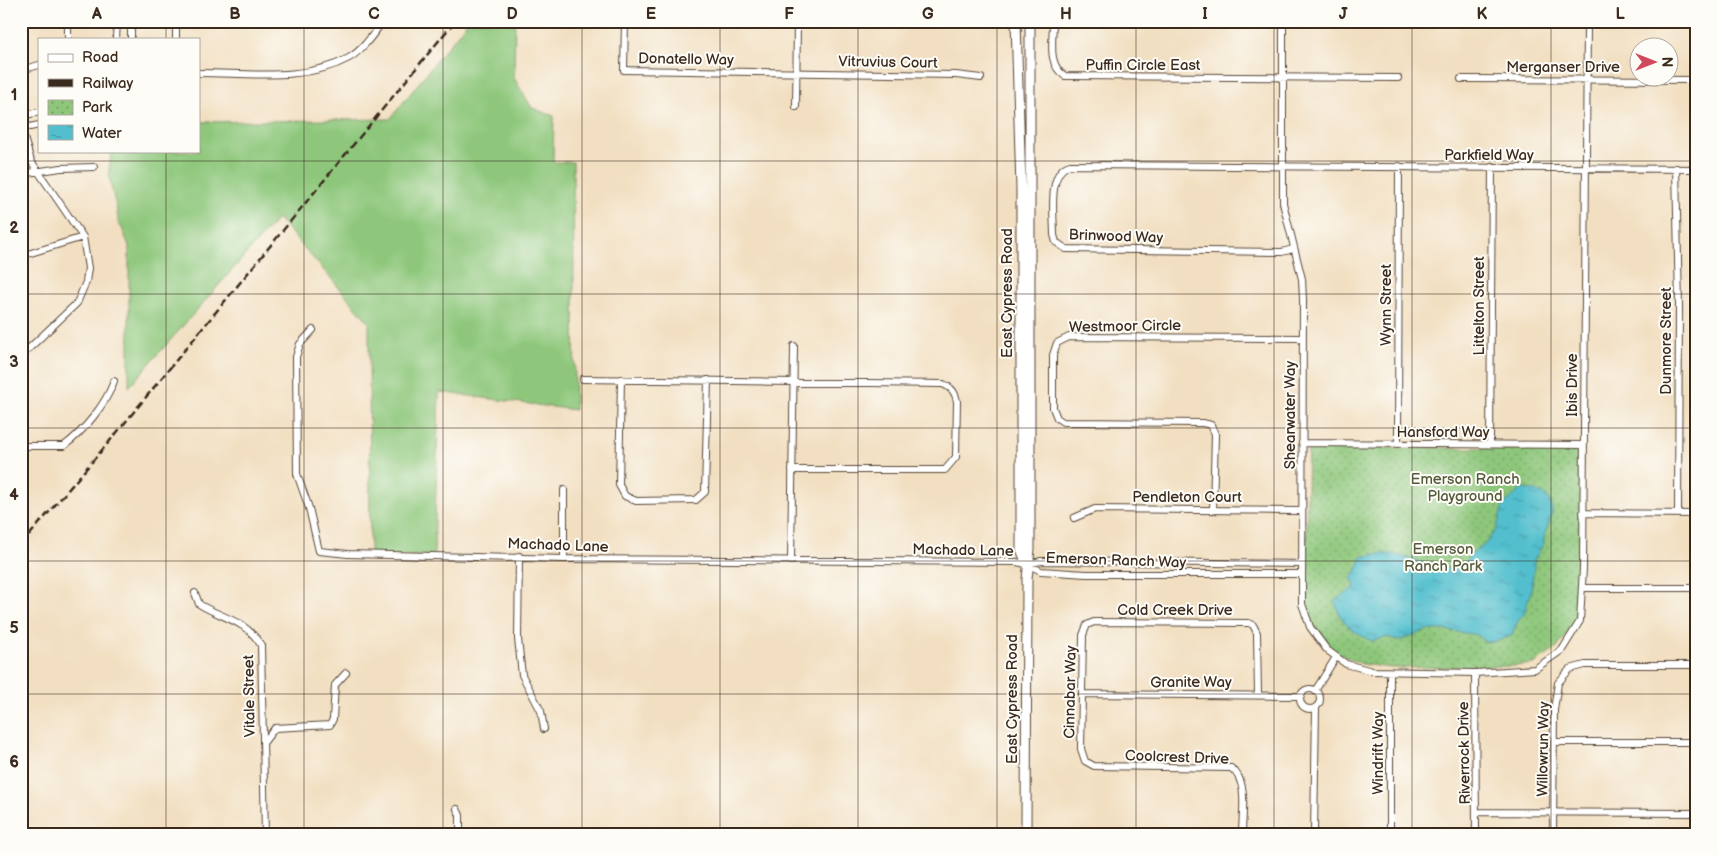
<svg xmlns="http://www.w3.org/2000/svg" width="1717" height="855" font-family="'Balsamiq Sans',sans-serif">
<defs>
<pattern id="park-dots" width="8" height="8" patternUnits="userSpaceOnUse" patternTransform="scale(1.25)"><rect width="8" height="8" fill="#8ec77b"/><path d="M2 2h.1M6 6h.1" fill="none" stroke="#75a264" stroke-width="1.8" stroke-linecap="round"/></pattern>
<pattern id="water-ripples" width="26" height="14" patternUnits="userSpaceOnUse" patternTransform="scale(1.25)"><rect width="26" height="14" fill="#53bfce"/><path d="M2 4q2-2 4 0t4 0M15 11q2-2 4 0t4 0" fill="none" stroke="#469ba7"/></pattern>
</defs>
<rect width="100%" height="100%" fill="#fdfcf7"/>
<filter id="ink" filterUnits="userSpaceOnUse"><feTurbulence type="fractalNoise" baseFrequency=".02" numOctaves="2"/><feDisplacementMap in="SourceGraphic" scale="10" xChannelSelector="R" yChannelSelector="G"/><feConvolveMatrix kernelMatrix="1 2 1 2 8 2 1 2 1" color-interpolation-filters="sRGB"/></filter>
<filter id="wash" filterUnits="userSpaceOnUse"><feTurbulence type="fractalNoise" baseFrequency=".0096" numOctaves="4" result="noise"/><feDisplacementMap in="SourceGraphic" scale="20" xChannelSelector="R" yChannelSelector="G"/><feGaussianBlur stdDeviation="1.12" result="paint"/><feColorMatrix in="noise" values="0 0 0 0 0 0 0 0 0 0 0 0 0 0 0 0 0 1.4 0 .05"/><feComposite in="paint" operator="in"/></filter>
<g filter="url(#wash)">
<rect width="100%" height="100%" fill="#f2dfc1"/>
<path fill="#8ec77b" stroke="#64784c" d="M 468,21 L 515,21 L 514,78 L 532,108 L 554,116 L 553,162 L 573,162 L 575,410 L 439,392 L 434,555 L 370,558 L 369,322 L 278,218 L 129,387 L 129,246 L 122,228 L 118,223 C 118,206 111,192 109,175 C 108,167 112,160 110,151 L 199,151 L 199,122 L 390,119 Z"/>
<path fill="url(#park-dots)" stroke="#64784c" d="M 1308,448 L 1576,448 L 1582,457 L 1576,621 L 1557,648 L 1534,664 L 1512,666 L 1391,668 L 1362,664 L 1334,652 L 1315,628 L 1305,597 Z"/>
<path fill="url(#water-ripples)" stroke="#477476" d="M 1522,489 C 1539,490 1556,495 1551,517 C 1549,527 1543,532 1544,543 L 1535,558 L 1531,591 L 1524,614 L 1519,619 L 1511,636 L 1497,641 L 1484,642 L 1478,635 L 1445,630 L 1427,630 L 1399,641 L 1388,637 L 1372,641 C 1353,632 1339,623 1335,601 L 1354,588 L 1355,584 L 1351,578 L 1355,574 L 1362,557 C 1398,548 1399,559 1430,564 C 1438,565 1442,565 1449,569 L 1465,564 L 1469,556 L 1484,545 L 1496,530 L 1503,505 Z"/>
</g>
<g filter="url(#ink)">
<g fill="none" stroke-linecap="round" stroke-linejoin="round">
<g stroke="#564536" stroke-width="8">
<path id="street" d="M 68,21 L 68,39
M 131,21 L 131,39
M 625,21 L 624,70 L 956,75 L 981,78
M 1053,21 C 1053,41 1047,65 1065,76 L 1398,78
M 1283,21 L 1283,203 L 1302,279 L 1303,300 L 1302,604 L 1310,627 L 1327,650 L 1346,664 L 1372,671 L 1475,673 L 1535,669 L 1562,650 L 1580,621 L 1583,568 L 1587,21
M 116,39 L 117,21
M 176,39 L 176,21
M 21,70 L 39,65
M 199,73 C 248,73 305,82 349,58 C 363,50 374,33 383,21
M 1461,79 L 1696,80
M 796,107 L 797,21
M 21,122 L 26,115 L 39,112
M 21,124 L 30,127 L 39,125
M 21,128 L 31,161 L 83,237 L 88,268 L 86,282 L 77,303 L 21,356
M 1676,168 L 1679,305 L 1678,513
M 21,174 L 61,168 L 94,167
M 1293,249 L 1282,252 L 1066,249 L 1056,242 L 1054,235 C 1054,215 1047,171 1070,165 L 1696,169
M 21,256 L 83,237
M 313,330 L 300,344 L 296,357 L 297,474 L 309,508 L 319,551 L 348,554 L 564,559 L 1016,562 L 1027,564 L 1041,571 L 1086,574 L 1301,574
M 583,379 L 943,384 C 952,388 955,392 957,401 L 956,457 L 945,470 L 792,470
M 621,379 L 619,485 L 625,496 L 636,501 L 696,500 L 705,492 L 708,380
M 1302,443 L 1584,445
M 1398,444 L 1399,166
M 1490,445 L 1492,167
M 21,446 L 64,446 C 84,431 106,404 114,381
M 564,490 L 564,559
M 1213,510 L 1215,434 L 1211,425 L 1203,423 L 1063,422 L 1057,418 L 1053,408 L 1053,355 L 1057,343 L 1069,337 L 1303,338
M 1583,513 L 1696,514
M 1074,518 L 1095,509 L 1302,511
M 519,556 L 518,639 L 522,675 L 541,711 L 544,729
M 791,561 L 794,346
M 1027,564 L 1041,561 L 1301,564
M 1583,588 L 1696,588
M 195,593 L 199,604 C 221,618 246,620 261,645 L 265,834
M 1475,673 L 1476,834
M1300 699a10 10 0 1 1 20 0a10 10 0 1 1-20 0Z
M 1315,691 L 1336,657
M 1082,694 L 1301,696
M 264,742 L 275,728 L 330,725 L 333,719 L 335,685 L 346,673
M 1555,742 L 1696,742
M 457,809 L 460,815 L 460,834
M 1477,812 L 1696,813
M 1242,834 C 1242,813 1249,781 1231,768 L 1094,766 L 1085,761 L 1081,749 L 1083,635 L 1087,625 L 1094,622 L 1249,623 L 1253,625 L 1257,633 L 1258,695
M 1314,834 L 1316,707
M 1390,834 L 1390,672
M 1553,834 L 1554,710 L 1558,683 L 1570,669 L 1585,665 L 1696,665"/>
</g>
<g stroke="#564536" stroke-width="11">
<path id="secondary" d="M 1016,21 L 1021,189 L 1021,549 L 1027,564
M 1026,834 L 1027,579 L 1030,549 L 1030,21"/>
</g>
<use href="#street" stroke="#fff" stroke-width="6"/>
<use href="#secondary" stroke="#fff" stroke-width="9"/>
<path stroke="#3b2a1e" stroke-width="2.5" stroke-dasharray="8 4" stroke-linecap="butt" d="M 21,545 L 114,436 L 455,21"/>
</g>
</g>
<path fill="none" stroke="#3b2a1e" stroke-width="1" stroke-opacity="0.55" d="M 166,21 L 166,39M 304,21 L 304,834M 443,21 L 443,834M 582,21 L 582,834M 720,21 L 720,834M 858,21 L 858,834M 997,21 L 997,834M 1136,21 L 1136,834M 1274,21 L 1274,834M 1412,21 L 1412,834M 1551,21 L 1551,834M 166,151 L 166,834M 21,161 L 1696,161M 21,294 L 1696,294M 21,428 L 1696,428M 21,561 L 1696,561M 21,694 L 1696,694"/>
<g text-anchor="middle" stroke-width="4" stroke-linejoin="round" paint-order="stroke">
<g font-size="15" fill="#3b2a1e" stroke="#fdfcf7">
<text transform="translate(686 59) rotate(1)" y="5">Donatello Way</text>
<text transform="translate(888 62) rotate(1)" y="5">Vitruvius Court</text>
<text x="1143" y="70">Puffin Circle East</text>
<text x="1563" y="72">Merganser Drive</text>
<text x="1489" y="160">Parkfield Way</text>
<text transform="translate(1116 236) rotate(2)" y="5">Brinwood Way</text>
<text transform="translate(1007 293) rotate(-90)" y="5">East Cypress Road</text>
<text transform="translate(1386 305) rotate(-90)" y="5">Wynn Street</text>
<text transform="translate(1479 306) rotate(-90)" y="5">Littelton Street</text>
<text transform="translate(1125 326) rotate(-1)" y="5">Westmoor Circle</text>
<text transform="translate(1666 341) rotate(-90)" y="5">Dunmore Street</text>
<text transform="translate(1572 385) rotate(-90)" y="5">Ibis Drive</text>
<text transform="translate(1290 415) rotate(-90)" y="5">Shearwater Way</text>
<text x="1443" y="437">Hansford Way</text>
<text x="1187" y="502">Pendleton Court</text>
<text transform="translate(558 545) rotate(2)" y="5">Machado Lane</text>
<text transform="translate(963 550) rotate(1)" y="5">Machado Lane</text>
<text transform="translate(1116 560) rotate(2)" y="5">Emerson Ranch Way</text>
<text x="1175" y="615">Cold Creek Drive</text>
<text x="1191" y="687">Granite Way</text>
<text transform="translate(1070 692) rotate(-89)" y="5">Cinnabar Way</text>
<text transform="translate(249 696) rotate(-91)" y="5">Vitale Street</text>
<text transform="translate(1012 699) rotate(-90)" y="5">East Cypress Road</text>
<text transform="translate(1543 749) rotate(-89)" y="5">Willowrun Way</text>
<text transform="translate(1378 753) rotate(-90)" y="5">Windrift Way</text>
<text transform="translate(1464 753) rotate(-91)" y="5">Riverrock Drive</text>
<text transform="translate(1177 757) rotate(2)" y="5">Coolcrest Drive</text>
</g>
<g font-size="15" fill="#54593a" stroke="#fdfcf7">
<text x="1465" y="484">Emerson Ranch<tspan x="1465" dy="17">Playground</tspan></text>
<text x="1443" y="554">Emerson<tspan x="1443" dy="17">Ranch Park</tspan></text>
</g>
</g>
<rect width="1717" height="855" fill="none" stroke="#fdfcf7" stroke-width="55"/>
<rect x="38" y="38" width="162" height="115" fill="#fdfcf7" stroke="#afa8a0"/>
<rect x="48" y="54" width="25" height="8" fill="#ffffff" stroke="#afa8a0"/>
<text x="82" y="62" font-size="15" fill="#3b2a1e">Road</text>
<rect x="48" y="79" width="25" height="8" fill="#3b2a1e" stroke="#afa8a0"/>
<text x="82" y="88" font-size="15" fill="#3b2a1e">Railway</text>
<rect x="48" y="100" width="25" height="15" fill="url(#park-dots)" stroke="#afa8a0"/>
<text x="82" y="112" font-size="15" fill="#3b2a1e">Park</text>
<rect x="48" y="125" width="25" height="15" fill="url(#water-ripples)" stroke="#afa8a0"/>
<text x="82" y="138" font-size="15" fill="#3b2a1e">Water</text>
<g transform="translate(1654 62) rotate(90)"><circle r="24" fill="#fdfcf7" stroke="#afa8a0"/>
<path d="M0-4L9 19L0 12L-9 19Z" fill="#d1495b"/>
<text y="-8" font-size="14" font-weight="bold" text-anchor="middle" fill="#3b2a1e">N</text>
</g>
<rect x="28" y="28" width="1662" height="800" fill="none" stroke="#3b2a1e" stroke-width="2"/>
<g font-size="16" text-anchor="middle" font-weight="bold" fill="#3b2a1e">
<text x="97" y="19">A</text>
<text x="235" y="19">B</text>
<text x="374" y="19">C</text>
<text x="512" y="19">D</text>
<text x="651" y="19">E</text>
<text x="789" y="19">F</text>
<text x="928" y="19">G</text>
<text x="1066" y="19">H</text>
<text x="1205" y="19">I</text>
<text x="1343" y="19">J</text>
<text x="1482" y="19">K</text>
<text x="1620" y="19">L</text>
<text x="14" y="100">1</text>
<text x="14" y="233">2</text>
<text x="14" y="367">3</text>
<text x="14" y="500">4</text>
<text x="14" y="633">5</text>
<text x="14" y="767">6</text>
</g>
</svg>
